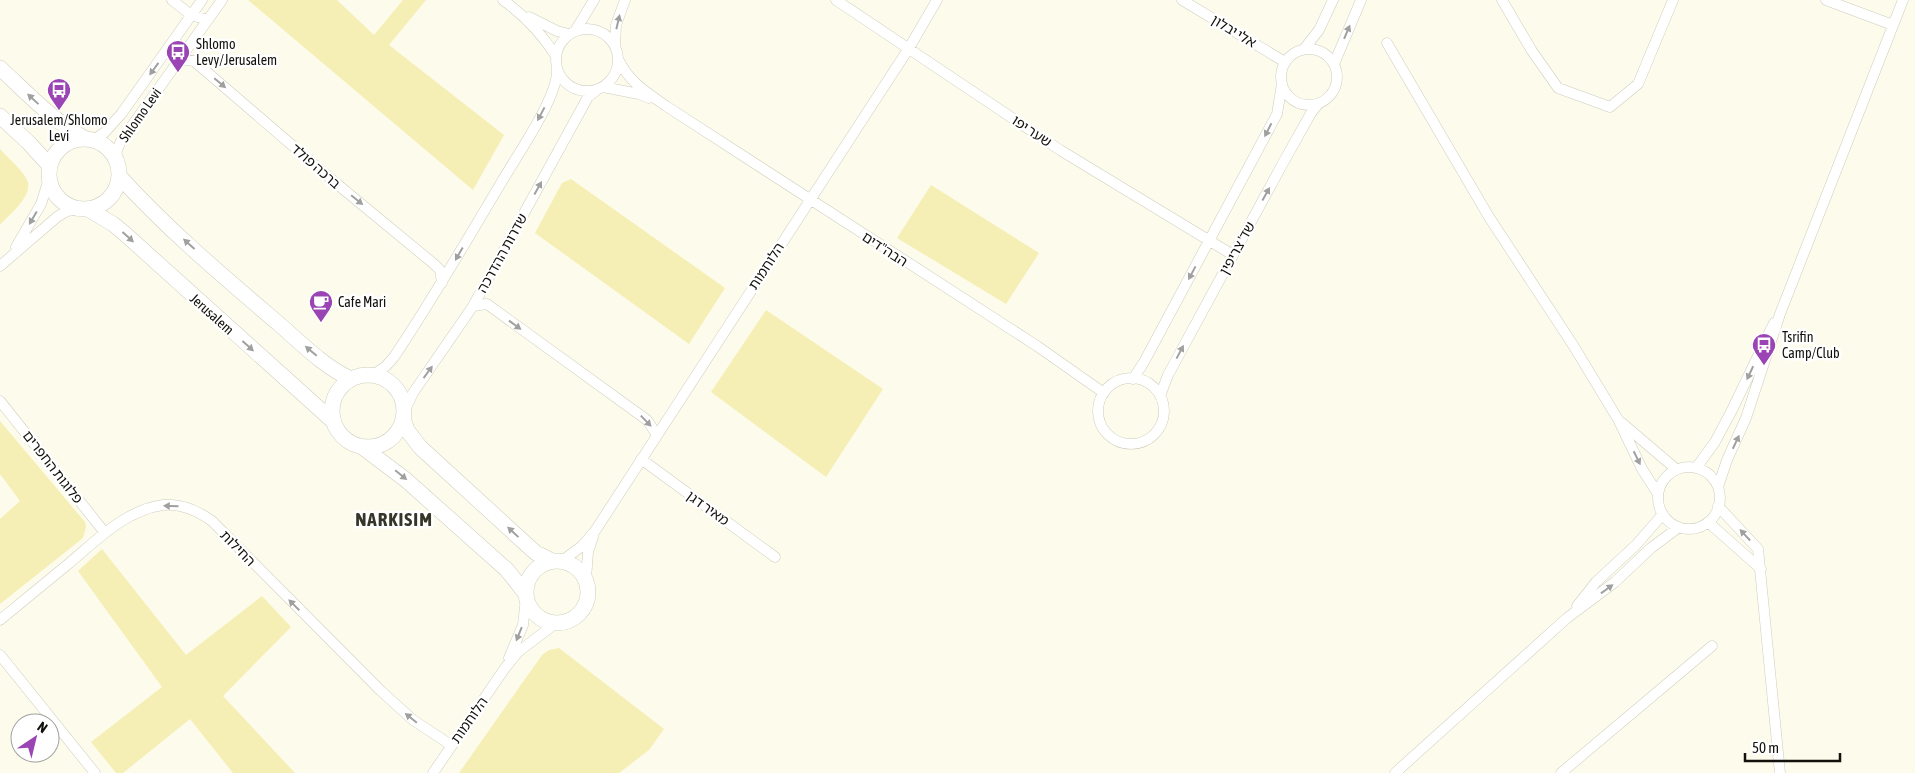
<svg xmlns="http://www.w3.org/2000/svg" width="1915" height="773" font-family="'Asap Condensed','Noto Sans Hebrew',sans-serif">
<rect width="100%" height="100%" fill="#fdfbeb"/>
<path fill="#f5efb5" d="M 248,0 L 337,0 L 374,35 L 403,0 L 426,0 L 389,45 L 504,135 L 473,190 Z
M 0,149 C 7,157 27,174 28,183 C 31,198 9,215 0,225 Z
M 571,179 L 725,288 L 689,344 L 535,233 L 562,183 Z
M 931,185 L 1039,253 L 1006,304 L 897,238 Z
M 766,310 L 883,389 L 826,477 L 711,392 Z
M 0,421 L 85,522 L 86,527 L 83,538 L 0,604 L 0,519 L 20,501 L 0,474 Z
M 102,549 L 186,655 L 262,596 L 291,627 L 223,696 L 295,773 L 233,773 L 190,719 L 123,773 L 116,773 L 91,742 L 162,687 L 78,571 Z
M 559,648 L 664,729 L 649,750 L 619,773 L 459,773 L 542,655 L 549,650 Z"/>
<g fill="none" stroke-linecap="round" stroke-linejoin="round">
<g stroke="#cecdbd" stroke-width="11">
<path id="street" d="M 172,0 L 191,15 L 208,20
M 503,0 C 525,16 542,34 556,56
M 836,0 L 1060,150 L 1233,255
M 1182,0 L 1285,62
M 1502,0 L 1532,51 L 1558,88 L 1610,107 L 1638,84 L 1673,0
M 1826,0 L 1893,25
M 529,17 L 557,31 L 569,34
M556 60a31 31 0 1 1 62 0a31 31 0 1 1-62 0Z
M 575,31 L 594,0
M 1387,43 L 1489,217 L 1573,345 L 1619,421 L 1642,469 L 1658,494
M 615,45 L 616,25 L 625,0
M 1304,49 L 1319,30 L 1333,0
M1281 77a28 28 0 1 1 56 0a28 28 0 1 1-56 0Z
M 180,59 L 194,61 L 343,189 L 434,264 L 440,270 L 442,283
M 618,59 C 630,83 645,91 666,106 L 1037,346 L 1104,393
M 1334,64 L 1361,0
M 603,87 L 639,94 L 649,98
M 94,140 L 105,132 L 122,113 L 202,0
M 116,160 L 117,150 L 121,141 L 222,0
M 16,247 L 41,204 L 49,179
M 0,266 L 57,217 L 67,211 L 80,209
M 473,306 L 487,304 L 647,420 L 657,435
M 373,375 L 386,366 L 394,357 C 433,299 468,238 504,178 C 518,154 559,95 557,69
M1098 411a33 33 0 1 1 66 0a33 33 0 1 1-66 0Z
M 1133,379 L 1144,362 L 1277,114 L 1282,84
M 1160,396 L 1168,375 L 1283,163 L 1311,113 L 1319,103
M 0,401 L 105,533
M 403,414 L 413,393 L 473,306 L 588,97 L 597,90
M 1622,423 L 1676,469
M 641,459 L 775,557
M1658 498a31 31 0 1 1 62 0a31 31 0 1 1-62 0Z
M 1696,468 L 1715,442 L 1731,412 L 1774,323
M 1718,487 L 1727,460 L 1746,418 L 1780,314 L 1903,0
M 1718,506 L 1758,549 L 1780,773
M 1708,522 L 1761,569
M 562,561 L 582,546 L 595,531 L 909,48 L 937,0
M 586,579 L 588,552 L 593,537
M 1577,606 L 1596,582 L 1636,545 L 1663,514
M 0,620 C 22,602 45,583 67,565 C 96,541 125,510 163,505 C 182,503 198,511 212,521 L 381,691 L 413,720 L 451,745
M 0,655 L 95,773
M 509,658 L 523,625 L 526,598
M 433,773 L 505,668 L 518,652 L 556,623
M 1395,773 L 1567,618 L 1615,582 L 1651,548 L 1679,527
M 1561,773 L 1712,646"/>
</g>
<g stroke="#cecdbd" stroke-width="16">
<path id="secondary" d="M 0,68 C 27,93 53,121 86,139
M 0,116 L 29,143 L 50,166
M49 174a35 35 0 1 1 70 0a35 35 0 1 1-70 0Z
M 119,176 C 168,230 224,277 279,324 C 301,343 324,367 351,379
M 88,209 L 113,224 L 124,233 L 334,422
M332 411a36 36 0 1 1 72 0a36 36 0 1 1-72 0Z
M 403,418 L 407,430 L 420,447 L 527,545 L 536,553 L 552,561
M 361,446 L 406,480 L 507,570 L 526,594
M526 592a31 31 0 1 1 62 0a31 31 0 1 1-62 0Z"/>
</g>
<use href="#street" stroke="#fff" stroke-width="10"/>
<use href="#secondary" stroke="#fff" stroke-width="15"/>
</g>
<defs><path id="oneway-solid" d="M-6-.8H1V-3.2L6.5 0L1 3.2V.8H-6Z" transform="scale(1.25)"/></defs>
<g fill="#a0a09e">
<use href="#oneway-solid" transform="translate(618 22) rotate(-77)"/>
<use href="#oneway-solid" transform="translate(1347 32) rotate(-67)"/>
<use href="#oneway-solid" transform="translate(154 69) rotate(126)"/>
<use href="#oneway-solid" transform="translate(220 83) rotate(40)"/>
<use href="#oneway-solid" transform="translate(33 99) rotate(-137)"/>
<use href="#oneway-solid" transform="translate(541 114) rotate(118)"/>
<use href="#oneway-solid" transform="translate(1268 130) rotate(117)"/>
<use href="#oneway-solid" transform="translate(538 188) rotate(-61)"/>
<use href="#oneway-solid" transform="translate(1266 194) rotate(-61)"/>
<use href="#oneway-solid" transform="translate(357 200) rotate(39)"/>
<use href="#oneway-solid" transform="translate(33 218) rotate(120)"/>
<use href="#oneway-solid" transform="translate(128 237) rotate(42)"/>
<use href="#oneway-solid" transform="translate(189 244) rotate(-138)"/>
<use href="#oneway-solid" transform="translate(459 254) rotate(120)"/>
<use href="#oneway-solid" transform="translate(1192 273) rotate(118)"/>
<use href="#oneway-solid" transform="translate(515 325) rotate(36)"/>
<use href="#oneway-solid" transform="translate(248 346) rotate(42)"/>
<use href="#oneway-solid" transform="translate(311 351) rotate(-140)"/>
<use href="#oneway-solid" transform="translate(1180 352) rotate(-62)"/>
<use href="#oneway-solid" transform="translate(428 372) rotate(-54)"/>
<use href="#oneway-solid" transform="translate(1750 373) rotate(115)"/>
<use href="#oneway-solid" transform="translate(646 421) rotate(46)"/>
<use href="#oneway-solid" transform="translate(1736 442) rotate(-65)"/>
<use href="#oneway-solid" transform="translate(1637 458) rotate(64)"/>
<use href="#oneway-solid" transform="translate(401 475) rotate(39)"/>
<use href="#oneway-solid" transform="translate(171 506) rotate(-178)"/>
<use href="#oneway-solid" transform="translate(513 532) rotate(-137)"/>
<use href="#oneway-solid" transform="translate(1745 535) rotate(-133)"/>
<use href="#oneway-solid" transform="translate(1607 589) rotate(-36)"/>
<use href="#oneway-solid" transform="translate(294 605) rotate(-135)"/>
<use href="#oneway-solid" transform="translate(519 634) rotate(112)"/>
<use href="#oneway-solid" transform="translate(411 718) rotate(-141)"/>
</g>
<defs>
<g id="bus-pin" transform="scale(1.25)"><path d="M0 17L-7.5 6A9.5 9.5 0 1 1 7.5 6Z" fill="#9a45b3" stroke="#fff"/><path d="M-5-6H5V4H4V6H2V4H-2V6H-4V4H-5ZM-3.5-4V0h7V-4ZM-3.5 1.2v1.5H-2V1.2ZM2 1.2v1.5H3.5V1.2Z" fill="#fff"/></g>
<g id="cafe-pin" transform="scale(1.25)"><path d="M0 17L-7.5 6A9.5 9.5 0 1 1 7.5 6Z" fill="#9a45b3" stroke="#fff"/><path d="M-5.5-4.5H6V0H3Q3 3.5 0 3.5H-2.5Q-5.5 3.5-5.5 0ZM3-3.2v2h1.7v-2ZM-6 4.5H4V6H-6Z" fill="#fff"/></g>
</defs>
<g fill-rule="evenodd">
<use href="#bus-pin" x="178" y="52"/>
<use href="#bus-pin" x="59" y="90"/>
<use href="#cafe-pin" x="321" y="302"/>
<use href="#bus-pin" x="1764" y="345"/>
</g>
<g text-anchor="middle" stroke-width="5" stroke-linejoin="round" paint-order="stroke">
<g font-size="14" fill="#12110c" stroke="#fff">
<text transform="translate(1234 31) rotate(31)" y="5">אלי יבלון</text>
<text transform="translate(140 115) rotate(-55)" y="5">Shlomo Levi</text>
<text transform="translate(1032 131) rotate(34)" y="5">שער יפו</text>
<text transform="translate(316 166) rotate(41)" y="5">ברכה פולד</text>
<text transform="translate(1237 248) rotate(-61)" y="5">שד' צריפין</text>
<text transform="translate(885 249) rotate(33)" y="5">הבה"דים</text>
<text transform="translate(502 253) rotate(-61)" y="5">שדרות ההדרכה</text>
<text transform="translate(766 266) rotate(-57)" y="5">הלוחמות</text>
<text transform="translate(212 314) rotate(42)" y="5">Jerusalem</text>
<text transform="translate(53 467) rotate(52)" y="5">פלוגות החפרים</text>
<text transform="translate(708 508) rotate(36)" y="5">מאיר דגן</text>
<text transform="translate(238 548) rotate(46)" y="5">החילות</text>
<text transform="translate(469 720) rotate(-55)" y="5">הלוחמות</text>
</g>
<g font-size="14" fill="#12110c" stroke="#fff" text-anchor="start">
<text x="196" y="49">Shlomo<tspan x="196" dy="16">Levy/Jerusalem</tspan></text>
<text x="59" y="125" text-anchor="middle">Jerusalem/Shlomo<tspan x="59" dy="16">Levi</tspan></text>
<text x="338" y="307">Cafe Mari</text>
<text x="1782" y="342">Tsrifin<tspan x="1782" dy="16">Camp/Club</tspan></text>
</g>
<g font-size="19" font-weight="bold" letter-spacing="1" fill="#363528" stroke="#fff">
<text x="394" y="526">NARKISIM</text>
</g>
</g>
<g transform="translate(35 738) rotate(35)"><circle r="24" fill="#ffffff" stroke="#a0a09e"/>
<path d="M0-4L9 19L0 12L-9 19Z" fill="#9a45b3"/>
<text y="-8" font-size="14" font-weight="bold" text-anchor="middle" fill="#12110c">N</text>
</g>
<path d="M1745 753v8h95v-8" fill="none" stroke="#12110c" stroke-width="2.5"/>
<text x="1752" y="753" font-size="15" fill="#12110c" stroke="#ffffff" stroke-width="4" paint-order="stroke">50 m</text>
</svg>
